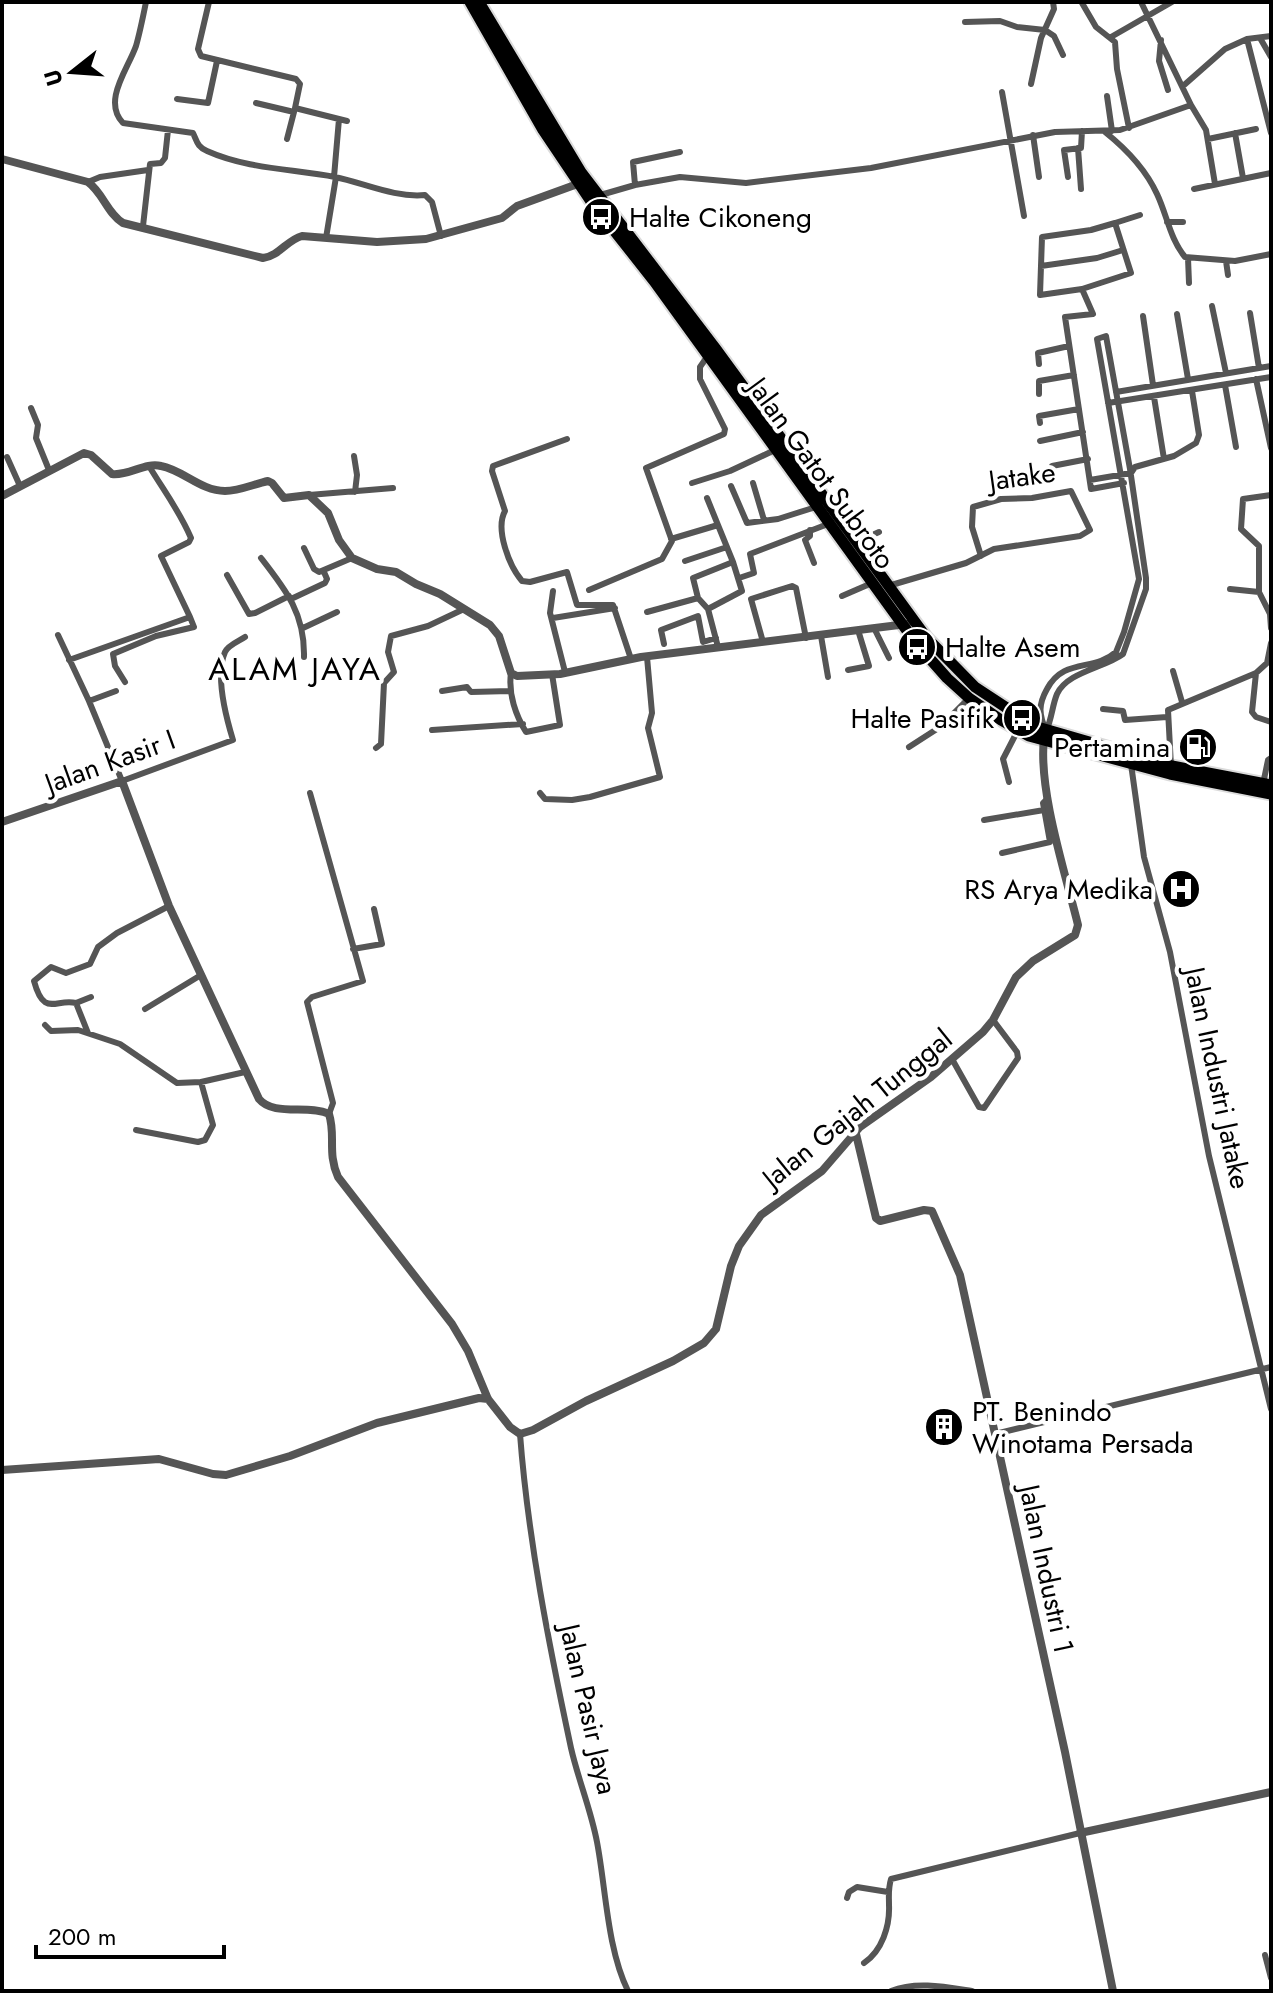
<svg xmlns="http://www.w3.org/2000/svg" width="1273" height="1993" font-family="Jost,sans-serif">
<rect width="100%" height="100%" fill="#fff"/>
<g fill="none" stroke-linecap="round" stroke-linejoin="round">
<g stroke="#dbdbdb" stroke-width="15">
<path id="trunk" d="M 470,2 L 543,130 L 590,200 L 654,281 L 916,643 L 947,678 L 969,698 L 1001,720 L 1029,736 L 1170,774 L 1271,794
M 479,2 L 581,172 L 716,349 L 926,637 L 975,687 L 1034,726 L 1172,766 L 1271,785"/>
</g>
<path stroke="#555" stroke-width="6" d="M 146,2 C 143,17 140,32 136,46 C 128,69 102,101 123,123 L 193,133 C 197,141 197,147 207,151 C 247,169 293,169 335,177 C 364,183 395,198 425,195 L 432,202 L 441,236
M 209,2 L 198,49 L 201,56 L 296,79 L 300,84 L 295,108 L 347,121
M 1082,3 L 1096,27 L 1115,42 L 1117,69 L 1129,128
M 965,22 L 1000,21 L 1017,27 L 1045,30 L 1054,36 L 1063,55
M 1111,37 L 1172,2
M 1260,38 L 1271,57
M 1247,39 L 1271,133
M 1161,40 L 1159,61 L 1168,90
M 1031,84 L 1041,38 L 1054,9 L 1053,2
M 1183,86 L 1225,49 L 1247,39 L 1271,36
M 1002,92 L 1024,216
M 1107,96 L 1112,131
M 177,99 L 208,103 L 217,61
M 256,103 L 294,112
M 1191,105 L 1206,130 L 1215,184
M 1105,132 C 1125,148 1146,170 1157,194 C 1167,215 1170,239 1185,257 L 1235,261 L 1271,254
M 1235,133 L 1243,178
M 1033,135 L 1039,177
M 287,139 L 294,112
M 1208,139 L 1256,129
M 1078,148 L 1081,189
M 334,177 L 339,119
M 1068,177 L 1064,150 L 1081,148 L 1082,131
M 88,182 L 100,177 L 148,170
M 635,185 L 633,162 L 680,152
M 1194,189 L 1271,173
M 597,196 L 635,185 L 680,177 L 746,183 L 871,168 L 1055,132 L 1120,130 L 1191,105 L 1141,2
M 1167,222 L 1183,222
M 1115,223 L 1131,273 L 1082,289 L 1040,295 L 1042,237 L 1091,230 Z
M 1115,223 L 1140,215
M 143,226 L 150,164 L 161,163 L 165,158 L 168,130
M 326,238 L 336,177
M 1188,258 L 1189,283
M 1226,261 L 1228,275
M 1041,266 L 1097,258 L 1123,250
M 1082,289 L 1093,314 L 1065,317 L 1091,489 L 1124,483
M 1212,306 L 1226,373
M 1250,313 L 1259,368
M 1177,314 L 1188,379
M 1143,316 L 1153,385
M 1106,336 L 1130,469 L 1146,578 L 1146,589 L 1123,654 C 1104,668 1067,672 1057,694 C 1052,706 1052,719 1046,731 C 1039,714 1038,705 1047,689 C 1064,657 1094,672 1116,652 L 1124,632 L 1139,579 L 1097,339 Z
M 1039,364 L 1038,353 L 1069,346
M 1256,379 L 1271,448
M 1225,385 L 1236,447
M 1116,392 L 1271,366
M 1039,394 L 1039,381 L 1074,375
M 1154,397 L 1164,459
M 1108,403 L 1271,377
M 31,408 L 38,425 L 36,438 L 49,470
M 1040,423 L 1039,416 L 1079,409
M 567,439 L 493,466 L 492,471 L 505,511 C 495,529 509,566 522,581 L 530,582 L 567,572 L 577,605 L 613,605 L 631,659
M 1040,441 L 1083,432
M 354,456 L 357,475 L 355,492
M 7,457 L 20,486
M 1052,466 L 1088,459
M 1090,480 L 1131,473 L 1135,467 L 1174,456 L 1196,443 L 1199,435 L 1192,391
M 692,483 L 730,471 L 775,450
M 753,483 L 764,520
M 731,486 L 747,523 L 778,519 L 816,507
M 309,495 L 393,488
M 1271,495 L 1243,499 L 1241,529 L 1259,546 L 1259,592 L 1270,614 L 1271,628
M 707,498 L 733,562 L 742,591 L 708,609
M 810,530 L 810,536 L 805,540 L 814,563
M 671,539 L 718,525
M 857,542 L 879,532
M 304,548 L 314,569 L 319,572 L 352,558
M 261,558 C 286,590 305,614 304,657
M 685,561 L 727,547
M 227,575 L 249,614 L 255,613 L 289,596
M 739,578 L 754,573 L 750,554 L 828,524
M 888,586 L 966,563 L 994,549 L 1080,536 L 1090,530 L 1071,491 L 1032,498 L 1001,499 L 973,507 L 972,527 L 981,556
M 1230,589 L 1259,592
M 589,590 L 662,559 L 672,541 L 646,468 L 724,434 L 725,429 L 700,379 L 700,367 L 709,354
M 553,591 L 550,613 L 565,672
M 842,596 L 872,583
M 698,598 L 693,578 L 733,562
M 291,599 L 325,583 L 327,579 L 324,572
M 647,612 L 698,598 L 708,609 L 718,647
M 553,618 L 615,608
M 303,628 L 337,612
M 874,628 L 889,658
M 58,635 L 89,701 L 122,781 L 233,740 C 226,717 215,675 225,652 C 228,645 239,641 245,637
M 821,636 L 828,677
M 763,642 L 751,599 L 792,586 L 796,588 L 806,638
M 664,644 L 661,630 L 698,616 L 703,642 L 716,638
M 69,660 L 190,617 L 161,556 L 189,542 L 191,538 C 179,510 164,491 149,466
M 848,670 L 869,666 L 858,630
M 1173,671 L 1182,702
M 511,673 C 508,694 516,716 526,732 L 560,725 L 552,674
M 1256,673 L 1252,712 L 1256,717 L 1271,722
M 125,682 L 115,666 L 113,654 L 156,636 L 194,627 L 190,617
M 442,691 L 467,687 L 471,692 L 510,691
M 89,701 L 116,691
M 1103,709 L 1123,711 L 1125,720 L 1167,717
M 432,730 L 523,724
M 909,747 L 940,727 L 969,698
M 376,748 L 381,744 L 384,683 L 394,672 L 388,652 L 391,636 L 428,626 L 464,609
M 1131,764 L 1144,857 L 1170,952 L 1209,1156 L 1271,1409
M 1171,766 L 1168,710 L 1256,673 L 1267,663 L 1271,643
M 1009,782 L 1003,759 L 1018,730
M 1263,784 L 1268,760 L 1271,758
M 310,793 L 363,981 L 312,997 L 307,1002 L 333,1103 L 329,1114
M 540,793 L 545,799 L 572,800 L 590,797 L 660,777 L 648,728 L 652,713 L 647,657
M 984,820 L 1044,810
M 1002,853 L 1050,842 L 1043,803 L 1048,798
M 353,949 L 382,944 L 374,909
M 76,1003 C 56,998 44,1018 34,981 L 51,967 L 66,973 L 90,964 L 98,947 L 117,933 L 169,906
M 145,1009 L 201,975
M 45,1025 L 51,1031 L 78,1030 L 120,1044 L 177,1083 L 201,1082 L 245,1072
M 88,1033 L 76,1003 L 91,997
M 952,1059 L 979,1107 L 984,1108 L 1018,1058 L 1017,1052 L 993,1020
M 136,1130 L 198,1142 L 205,1140 L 213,1125 L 201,1082
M 520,1434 C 528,1539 549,1645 571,1748 C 578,1779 591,1810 597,1842 C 606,1889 607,1948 628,1991
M 995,1434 L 1271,1367
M 847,1898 L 849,1892 L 857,1887 L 888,1892
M 1265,1955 L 1271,1978
M 864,1963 C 882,1951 890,1926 889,1905 C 889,1895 888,1889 891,1879 L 1080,1833
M 891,1991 C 916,1981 946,1987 972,1991"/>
<path stroke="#555" stroke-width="8" d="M 2,159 L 88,182 C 103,193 107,213 123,223 L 263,258 C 279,256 287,240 302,236 L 377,242 L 426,239 L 502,218 L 517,206 L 583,182
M 2,496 L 84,453 L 91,455 L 112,474 C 129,476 145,462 161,466 C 183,470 201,491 225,491 C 239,491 254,484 268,481 L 272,483 L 284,498 L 309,495 L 328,513 L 339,540 L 352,558 L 377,569 L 396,572 L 416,584 L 440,594 L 490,625 L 499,636 L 511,673 L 517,676 L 560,674 L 641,657 L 907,624
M 2,822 L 122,781 L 169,906 L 259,1099 C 274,1117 308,1104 329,1114 C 336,1136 327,1152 338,1177 L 452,1324 L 468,1351 L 488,1399 L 510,1427 L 520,1434 L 533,1430 L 586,1401 L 673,1361 L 704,1343 L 716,1329 L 731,1266 L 739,1246 L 761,1215 L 822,1171 L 860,1127 L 931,1077 L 983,1032 L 993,1020 L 1016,977 L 1033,961 L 1075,935 L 1078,925 C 1065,872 1038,790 1044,738
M 856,1134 L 876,1218 L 880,1221 L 924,1210 L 932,1211 L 960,1275 L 1065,1752 L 1113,1991
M 2,1470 L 159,1459 L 213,1474 L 226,1475 L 290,1456 L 377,1423 L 479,1398 L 488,1399
M 1080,1833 L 1271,1792"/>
<use href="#trunk" stroke="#000" stroke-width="11"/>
</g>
<defs>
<g id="bus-disc" transform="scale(2)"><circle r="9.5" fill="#000" stroke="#fff"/><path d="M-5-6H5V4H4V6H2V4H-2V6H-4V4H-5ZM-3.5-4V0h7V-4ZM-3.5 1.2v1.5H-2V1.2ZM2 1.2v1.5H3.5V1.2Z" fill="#fff"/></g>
<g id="fuel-disc" transform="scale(2)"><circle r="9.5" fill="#000" stroke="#fff"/><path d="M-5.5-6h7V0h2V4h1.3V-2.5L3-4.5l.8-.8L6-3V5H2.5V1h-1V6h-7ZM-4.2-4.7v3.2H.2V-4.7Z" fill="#fff"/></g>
<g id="hospital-disc" transform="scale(2)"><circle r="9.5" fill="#000" stroke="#fff"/><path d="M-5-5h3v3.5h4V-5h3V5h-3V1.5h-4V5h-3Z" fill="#fff"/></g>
<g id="building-disc" transform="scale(2)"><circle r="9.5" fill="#000" stroke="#fff"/><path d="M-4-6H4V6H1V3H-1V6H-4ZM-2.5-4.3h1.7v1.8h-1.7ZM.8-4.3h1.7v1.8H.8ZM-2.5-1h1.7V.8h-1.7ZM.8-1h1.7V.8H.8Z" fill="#fff"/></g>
</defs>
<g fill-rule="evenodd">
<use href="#bus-disc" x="601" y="217"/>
<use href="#bus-disc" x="917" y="647"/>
<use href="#bus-disc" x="1022" y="718"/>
<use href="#fuel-disc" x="1198" y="747"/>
<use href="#hospital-disc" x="1181" y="889"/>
<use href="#building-disc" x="944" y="1427"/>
</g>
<g text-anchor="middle" stroke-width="8" stroke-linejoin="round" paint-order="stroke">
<g font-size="28" fill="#000" stroke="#fff" text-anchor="start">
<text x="629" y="227">Halte Cikoneng</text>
<text x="945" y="657">Halte Asem</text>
<text x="994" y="728" text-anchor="end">Halte Pasifik</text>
<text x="1170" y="757" text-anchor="end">Pertamina</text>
<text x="1153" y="899" text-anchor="end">RS Arya Medika</text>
<text x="972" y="1421">PT. Benindo<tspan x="972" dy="32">Winotama Persada</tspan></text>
</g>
<g font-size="28" fill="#000" stroke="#fff">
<text transform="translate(822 473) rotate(54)" y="10">Jalan Gatot Subroto</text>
<text transform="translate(1022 476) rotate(-8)" y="10">Jatake</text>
<text transform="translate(110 761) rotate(-20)" y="10">Jalan Kasir I</text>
<text transform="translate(1218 1078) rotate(78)" y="10">Jalan Industri Jatake</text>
<text transform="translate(857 1108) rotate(-39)" y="10">Jalan Gajah Tunggal</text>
<text transform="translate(1047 1569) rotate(78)" y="10">Jalan Industri 1</text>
<text transform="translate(589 1709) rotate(77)" y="10">Jalan Pasir Jaya</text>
</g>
<g font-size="32" letter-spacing="2" fill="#000" stroke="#fff">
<text x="295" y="680">ALAM JAYA</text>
</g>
</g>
<rect width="1273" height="1993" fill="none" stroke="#000000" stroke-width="8"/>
<g transform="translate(72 72) rotate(253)" stroke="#ffffff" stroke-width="6" paint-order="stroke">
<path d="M0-6L14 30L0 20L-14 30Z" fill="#000000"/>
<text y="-12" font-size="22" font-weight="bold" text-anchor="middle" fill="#000000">U</text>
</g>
<path d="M36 1945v12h188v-12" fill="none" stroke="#000000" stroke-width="4"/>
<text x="48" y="1945" font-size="24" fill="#000000" stroke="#ffffff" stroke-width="6" paint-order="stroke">200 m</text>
</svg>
